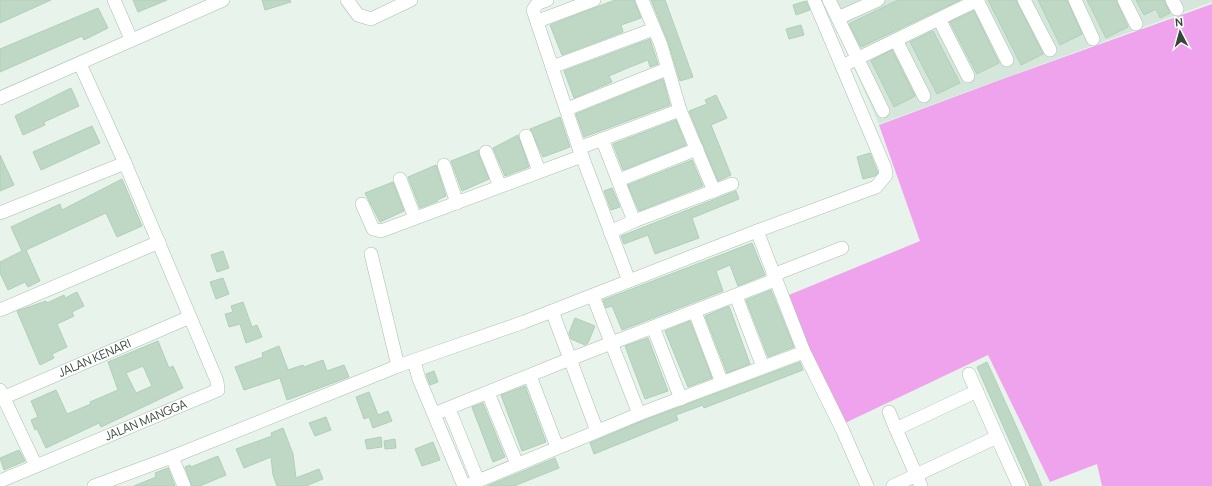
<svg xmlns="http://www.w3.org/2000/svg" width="1212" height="486" font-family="Manrope,sans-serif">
<rect width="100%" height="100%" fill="#e7f3eb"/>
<path fill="#d5e7db" d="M 824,0 L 1212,0 L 1212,2 L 879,124 Z"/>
<path fill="#f0a3ed" d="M 1212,4 L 1212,486 L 1102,486 L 1097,464 L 1050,482 L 988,355 L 843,424 L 784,297 L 920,241 L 879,125 L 1008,77 Z"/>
<path fill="#bfd8c5" stroke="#afd0b7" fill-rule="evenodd" d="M 0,0 L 51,0 L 0,23 Z
M 133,0 L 167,0 L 138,12 Z
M 262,0 L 290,0 L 291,2 L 265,10 Z
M 615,0 L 634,0 L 641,18 L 621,25 L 623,32 L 562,55 L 550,25 Z
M 651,0 L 665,0 L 693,77 L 680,81 L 668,42 Z
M 898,0 L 960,0 L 861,47 L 849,24 Z
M 988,0 L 1016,0 L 1043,54 L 1021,65 Z
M 1038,0 L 1067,0 L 1082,34 L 1060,45 Z
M 1087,0 L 1116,0 L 1128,27 L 1106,38 Z
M 1136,0 L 1164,0 L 1170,13 L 1160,18 L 1156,9 L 1144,15 Z
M 806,1 L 810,10 L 796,15 L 793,5 Z
M 98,8 L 108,28 L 84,40 L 82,36 L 0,72 L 0,49 Z
M 974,11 L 999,63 L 977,74 L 950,22 Z
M 801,25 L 804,35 L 789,39 L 786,29 Z
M 933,31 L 960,83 L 937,94 L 910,42 Z
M 650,39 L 658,64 L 650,67 L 648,60 L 630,67 L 609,76 L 612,82 L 574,98 L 564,71 Z
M 892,50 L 915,96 L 894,107 L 871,61 Z
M 663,79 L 670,105 L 584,137 L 576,114 Z
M 71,88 L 79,106 L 44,122 L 45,125 L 23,135 L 15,116 Z
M 716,95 L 727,118 L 711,125 L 731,175 L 718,181 L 689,111 L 707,104 L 705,100 Z
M 560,117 L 570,147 L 543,157 L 530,129 Z
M 676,120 L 686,145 L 623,170 L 613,144 Z
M 92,126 L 100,143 L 41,170 L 33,152 Z
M 518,135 L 529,167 L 505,176 L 493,148 Z
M 479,150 L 479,155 L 489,179 L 462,191 L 451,161 Z
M 870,153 L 878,173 L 875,176 L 863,179 L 857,157 Z
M 0,155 L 14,185 L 0,191 Z
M 692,160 L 703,186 L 639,211 L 628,185 Z
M 436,165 L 446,196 L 437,200 L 438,201 L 420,208 L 408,177 Z
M 122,179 L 142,226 L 117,237 L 106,213 L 26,250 L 40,281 L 28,287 L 25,282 L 8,290 L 0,273 L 0,262 L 22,251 L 11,227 L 60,204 L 62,210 Z
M 393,182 L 404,211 L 380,222 L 365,193 Z
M 612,188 L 620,207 L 611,210 L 604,191 Z
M 736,191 L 739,199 L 692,218 L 699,238 L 655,254 L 648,235 L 624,244 L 621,236 Z
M 752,243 L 765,275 L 738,286 L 730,265 L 716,271 L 723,291 L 622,330 L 612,306 L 606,308 L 603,300 Z
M 223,251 L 229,268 L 217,272 L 211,255 Z
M 223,278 L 229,294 L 216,299 L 210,282 Z
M 771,290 L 794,347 L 768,357 L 746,300 Z
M 77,292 L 84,306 L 72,312 L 74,316 L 57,324 L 67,347 L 52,354 L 54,358 L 40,365 L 17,311 L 46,301 L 47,303 L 64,295 L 65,298 Z
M 243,302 L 252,327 L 257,325 L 262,337 L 246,343 L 240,324 L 229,327 L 225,314 L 233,312 L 231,306 Z
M 729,306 L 750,364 L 727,373 L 705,316 Z
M 575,318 L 595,326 L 588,343 L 585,345 L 571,339 L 569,333 Z
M 690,321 L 712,378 L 688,387 L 665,331 Z
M 648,338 L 668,391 L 645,399 L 625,346 Z
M 158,341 L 169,368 L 173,366 L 183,388 L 101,427 L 99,423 L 46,448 L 37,429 L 35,430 L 31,420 L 38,417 L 31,401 L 56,390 L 67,414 L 91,404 L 90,402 L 118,390 L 108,362 ZM 143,366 L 152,386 L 136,393 L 126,373 Z
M 279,346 L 288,370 L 303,365 L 304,367 L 323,360 L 327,371 L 344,365 L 349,377 L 287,400 L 280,378 L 244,390 L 235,367 L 263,357 L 262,353 Z
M 800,362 L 803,370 L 704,408 L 703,405 L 676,415 L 678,420 L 594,454 L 590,443 L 642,421 Z
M 987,362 L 1017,428 L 1042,486 L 1030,486 L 1008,437 L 977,367 Z
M 434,371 L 438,382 L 430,385 L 426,374 Z
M 525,386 L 546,442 L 522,451 L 501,395 Z
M 369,392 L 378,415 L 388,411 L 392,421 L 373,428 L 369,417 L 364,419 L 356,397 Z
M 483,403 L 505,457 L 493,462 L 472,407 Z
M 326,417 L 331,430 L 315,436 L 309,423 Z
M 283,428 L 293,454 L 296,478 L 319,469 L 323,479 L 306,486 L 277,486 L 273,475 L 271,457 L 244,468 L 236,449 L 272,436 L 271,433 Z
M 381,437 L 382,447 L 367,449 L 365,440 Z
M 395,439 L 396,448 L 385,449 L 384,441 Z
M 433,442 L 440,460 L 422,466 L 415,449 Z
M 19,450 L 25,461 L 4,470 L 0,458 Z
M 218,456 L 226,475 L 200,486 L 192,486 L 185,467 L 190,465 L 191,467 Z
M 555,458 L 559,468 L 514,486 L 487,486 Z
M 168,468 L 175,486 L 134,486 L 156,477 L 155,473 Z"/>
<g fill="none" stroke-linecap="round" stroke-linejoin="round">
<g stroke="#a9bfb0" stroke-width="14">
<g id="minor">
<path d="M 114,0 L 131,39"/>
<path d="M 347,0 L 358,15 L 371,19 L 411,0"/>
<path d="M 547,0 L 538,3 L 533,10 L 579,148 L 629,281"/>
<path d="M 642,0 L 661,45 L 680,110 L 714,191"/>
<path d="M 829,0 L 883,111"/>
<path d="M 977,0 L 1007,60"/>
<path d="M 1024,0 L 1050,50"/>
<path d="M 1075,0 L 1093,39"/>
<path d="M 1124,0 L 1136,24"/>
<path d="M 1172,0 L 1177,9"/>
<path d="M 838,18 L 878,0"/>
<path d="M 939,19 L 968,76"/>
<path d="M 538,21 L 594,0"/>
<path d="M 896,40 L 924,96"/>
<path d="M 842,66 L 978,0"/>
<path d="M 552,67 L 654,29"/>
<path d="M 0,98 L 223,0"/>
<path d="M 567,109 L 667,69"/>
<path d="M 526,136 L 539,171"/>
<path d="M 602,139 L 634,221"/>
<path d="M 579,148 L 680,110"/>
<path d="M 486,152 L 500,186"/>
<path d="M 444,165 L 457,203"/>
<path d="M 400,179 L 415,218"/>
<path d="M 619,180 L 697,149"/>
<path d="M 362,204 L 373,229 L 381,231 L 582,156"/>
<path d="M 0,213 L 125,163"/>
<path d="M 757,231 L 804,352 L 842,429 L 867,486"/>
<path d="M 610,232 L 634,221 L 732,184"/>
<path d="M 371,254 L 398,366"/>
<path d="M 773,275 L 842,248"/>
<path d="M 593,296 L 639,414"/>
<path d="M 736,296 L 763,367"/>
<path d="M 0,310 L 159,242"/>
<path d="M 552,311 L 597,431"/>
<path d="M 695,312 L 722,383"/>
<path d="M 653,327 L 681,399"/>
<path d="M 414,361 L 419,379 L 464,486"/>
<path d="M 530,376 L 557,447"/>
<path d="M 0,390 L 36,466"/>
<path d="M 488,393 L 517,464"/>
<path id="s1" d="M 0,399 L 190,317"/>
<path d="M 449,409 L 478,481"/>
<path d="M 889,412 L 896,429 L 977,391"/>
<path d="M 434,414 L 570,359 L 775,280"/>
<path d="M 896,429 L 921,486"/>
<path d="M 997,437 L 1019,486"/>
<path d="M 172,457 L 184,486"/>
<path id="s2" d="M 0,481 L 218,390 L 217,381 L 125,163 L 80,64"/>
<path d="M 94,486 L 172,457 L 398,366 L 524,322 L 757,231 L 876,187 L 886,175 L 885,168 L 814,0"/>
<path d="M 466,486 L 639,414 L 804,352"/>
<path d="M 893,486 L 997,437 L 969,374"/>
</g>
</g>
<use href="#minor" stroke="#fff" stroke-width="13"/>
</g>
<g text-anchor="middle" stroke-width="4" stroke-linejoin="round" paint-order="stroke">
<g font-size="12" fill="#36463a" stroke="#fff">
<text dy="4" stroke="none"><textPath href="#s1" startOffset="103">JALAN KENARI</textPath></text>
<text dy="4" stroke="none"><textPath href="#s2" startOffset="158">JALAN MANGGA</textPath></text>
</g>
</g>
<g transform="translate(1180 32) rotate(354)" stroke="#ffffff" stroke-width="3" paint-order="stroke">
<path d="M0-3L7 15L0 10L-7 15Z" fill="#36463a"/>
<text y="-6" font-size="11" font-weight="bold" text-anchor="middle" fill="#36463a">N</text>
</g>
</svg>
